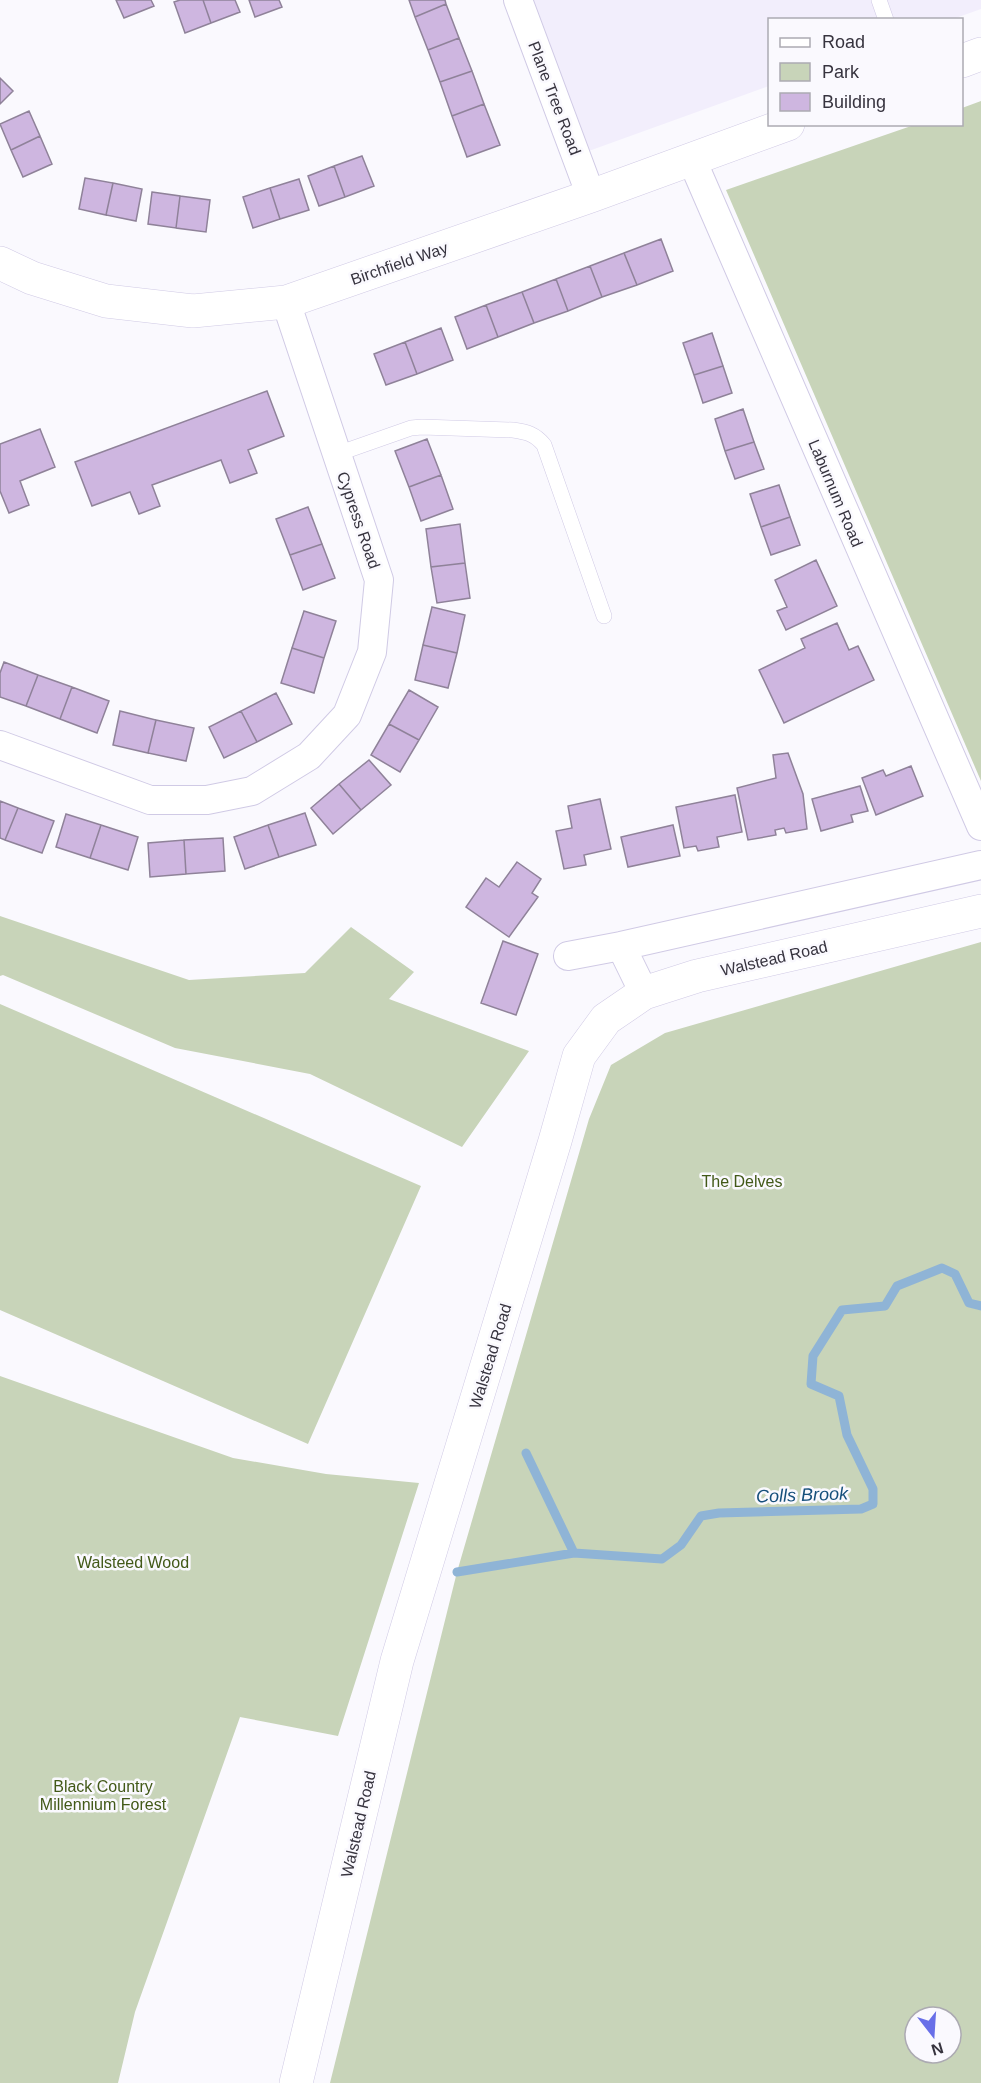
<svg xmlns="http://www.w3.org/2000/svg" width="981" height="2083" font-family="Arial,sans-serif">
<rect width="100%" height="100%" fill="#faf9fe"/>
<path fill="#f2eefc" d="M 531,0 L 981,0 L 981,9 L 953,19 L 770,20 L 769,86 L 586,152 Z"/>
<path fill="#c8d4b9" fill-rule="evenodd" d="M 981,101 L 981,781 L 726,190 L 914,125 L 962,124 L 962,108 Z
M 0,916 L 189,980 L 305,973 L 351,927 L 414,972 L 389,999 L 529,1051 L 462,1147 L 310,1074 L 175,1048 L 3,975 L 0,976 Z
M 981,942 L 981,2083 L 330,2083 L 457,1572 L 589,1119 L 611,1065 L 665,1033 ZM 915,2017 L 951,2017 L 951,2053 L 915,2053 Z
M 0,1004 L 421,1186 L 308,1444 L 0,1310 Z
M 0,1376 L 233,1458 L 326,1474 L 419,1483 L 338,1736 L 240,1717 L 135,2012 L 118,2083 L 0,2083 Z"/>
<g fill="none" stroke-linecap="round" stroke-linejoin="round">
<path stroke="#8fb4d6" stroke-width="9" d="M 526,1453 L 574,1553
M 457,1572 L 574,1553 L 662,1559 L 681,1545 L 701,1516 L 719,1513 L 861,1509 L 873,1504 L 873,1489 L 847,1435 L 839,1396 L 811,1384 L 813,1356 L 842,1310 L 885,1306 L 897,1286 L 942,1268 L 955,1274 L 969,1303 L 981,1306"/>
</g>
<path fill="#ceb6e0" stroke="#8f8299" stroke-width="1.5" d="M 116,0 L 151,0 L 154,6 L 124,18 Z
M 180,0 L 203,0 L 211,23 L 185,33 L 174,2 Z
M 203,0 L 235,0 L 240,12 L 211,23 Z
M 249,0 L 279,0 L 282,7 L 255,17 Z
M 409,0 L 445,0 L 446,4 L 415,17 Z
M 446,4 L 459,38 L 428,50 L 415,17 Z
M 459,38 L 472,71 L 440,82 L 428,50 Z
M 472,71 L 484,104 L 452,116 L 440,82 Z
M 0,78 L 13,91 L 0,104 Z
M 484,104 L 500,145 L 467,157 L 452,116 Z
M 29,111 L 40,136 L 11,150 L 0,124 Z
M 40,136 L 52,164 L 23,177 L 11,150 Z
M 362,156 L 374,186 L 345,197 L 334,166 Z
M 334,166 L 345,197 L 319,206 L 308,176 Z
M 85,178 L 113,183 L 106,215 L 79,209 Z
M 299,179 L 309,210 L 280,219 L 270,188 Z
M 113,183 L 142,189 L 136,221 L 106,215 Z
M 270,188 L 280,219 L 253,228 L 243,197 Z
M 152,192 L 180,196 L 176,228 L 148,224 Z
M 180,196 L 210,200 L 206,232 L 176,228 Z
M 661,239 L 673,271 L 637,285 L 624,253 Z
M 624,253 L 637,285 L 602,297 L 590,266 Z
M 590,266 L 602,297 L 568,311 L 556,279 Z
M 556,279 L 568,311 L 534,323 L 522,292 Z
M 522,292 L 534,323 L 498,337 L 486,305 Z
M 486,305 L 498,337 L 467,349 L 455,317 Z
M 441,328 L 453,360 L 417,374 L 405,342 Z
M 712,333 L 723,366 L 694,375 L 683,343 Z
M 405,342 L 417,374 L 386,385 L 374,354 Z
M 723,366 L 732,393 L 703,403 L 694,375 Z
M 267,391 L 284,436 L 248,450 L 257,473 L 230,483 L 221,460 L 152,485 L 160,506 L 139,514 L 130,492 L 92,506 L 75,462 Z
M 743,409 L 754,442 L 725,451 L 715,419 Z
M 40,429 L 55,467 L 20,481 L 29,505 L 9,513 L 0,491 L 0,444 Z
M 427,439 L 441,475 L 409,487 L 395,451 Z
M 754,442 L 764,469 L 735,479 L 725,451 Z
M 441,475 L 453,509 L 421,521 L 409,487 Z
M 779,485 L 790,517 L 761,527 L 750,494 Z
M 308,507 L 322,544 L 290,555 L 276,519 Z
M 790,517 L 800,545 L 771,555 L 761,527 Z
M 460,524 L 465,563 L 431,567 L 426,529 Z
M 322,544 L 335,578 L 303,590 L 290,555 Z
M 816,560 L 837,606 L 786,630 L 777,611 L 787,607 L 775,580 Z
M 465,563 L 470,598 L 437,603 L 431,567 Z
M 432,607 L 465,615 L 457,653 L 423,645 Z
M 304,611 L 336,621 L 324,658 L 292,648 Z
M 837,623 L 849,650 L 858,646 L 874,680 L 784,723 L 759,670 L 805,648 L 801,639 Z
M 423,645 L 457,653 L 448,688 L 415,680 Z
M 292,648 L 324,658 L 314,693 L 281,683 Z
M 4,662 L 38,675 L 26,706 L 0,697 L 0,673 Z
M 38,675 L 72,687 L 60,719 L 26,706 Z
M 72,687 L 109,701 L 97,733 L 60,719 Z
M 409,690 L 438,707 L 419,740 L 389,724 Z
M 276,693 L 292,724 L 257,742 L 241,711 Z
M 120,711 L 156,720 L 148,753 L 113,745 Z
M 241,711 L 257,742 L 224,758 L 209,727 Z
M 156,720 L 194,728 L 186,761 L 148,753 Z
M 389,724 L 419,740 L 400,772 L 371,755 Z
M 788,753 L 803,794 L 807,829 L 786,833 L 784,828 L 775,830 L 776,835 L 748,840 L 737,788 L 776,778 L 773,755 Z
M 369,760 L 391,785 L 361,810 L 339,784 Z
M 911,766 L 923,796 L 876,815 L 862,778 L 883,770 L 886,776 Z
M 339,784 L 361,810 L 333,834 L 311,808 Z
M 860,786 L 868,811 L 851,815 L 853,822 L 821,831 L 812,799 Z
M 735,795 L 742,832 L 717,837 L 719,847 L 698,851 L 696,846 L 684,848 L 676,807 Z
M 600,799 L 611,849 L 584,855 L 586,865 L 564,869 L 556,831 L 572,828 L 568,806 Z
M 0,801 L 18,808 L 5,840 L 0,838 Z
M 18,808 L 54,821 L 42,853 L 5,840 Z
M 305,813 L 316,845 L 279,857 L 268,825 Z
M 66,814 L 101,825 L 90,858 L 56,847 Z
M 101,825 L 138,837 L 128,870 L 90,858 Z
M 268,825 L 279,857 L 245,869 L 234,837 Z
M 673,825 L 680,856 L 628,867 L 621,837 Z
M 223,838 L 225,871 L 186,874 L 184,840 Z
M 184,840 L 186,874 L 150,877 L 148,843 Z
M 517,862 L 541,879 L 532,893 L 538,897 L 509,937 L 466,907 L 486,878 L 499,887 Z
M 503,941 L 538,954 L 516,1015 L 481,1003 Z"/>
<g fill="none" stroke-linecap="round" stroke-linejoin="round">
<g stroke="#d0cae5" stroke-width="16">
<path id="lane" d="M 879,0 L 886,20
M 337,454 L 411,428 L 422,427 L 513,430 C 527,432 535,434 544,445 L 604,616"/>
</g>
<g stroke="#d0cae5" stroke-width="30">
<path id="street" d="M 518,0 L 591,196
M 692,160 L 981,826
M 0,745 L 150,800 L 207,800 L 252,791 L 309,756 L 347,715 L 372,652 L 379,580 L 286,302
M 621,946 L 644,993
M 568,956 L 621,946 L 981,865"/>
</g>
<g stroke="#d0cae5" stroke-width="34">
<path id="secondary" d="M 962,61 L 981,54
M 0,263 L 32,278 L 106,301 L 193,311 L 286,302 L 591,196 L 788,124
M 296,2083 L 397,1661 L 555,1141 L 579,1056 L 606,1019 L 644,993 L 697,976 L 981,911"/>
</g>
<use href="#lane" stroke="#fff" stroke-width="15"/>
<use href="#street" stroke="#fff" stroke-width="28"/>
<use href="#secondary" stroke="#fff" stroke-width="33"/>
</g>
<g text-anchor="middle" stroke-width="5" stroke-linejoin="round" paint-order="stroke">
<g font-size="16" fill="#37343f" stroke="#faf9fe">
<text transform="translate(555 98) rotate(69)" y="6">Plane Tree Road</text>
<text transform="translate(399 263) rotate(-19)" y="6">Birchfield Way</text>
<text transform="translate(836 493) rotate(67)" y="6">Laburnum Road</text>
<text transform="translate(359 520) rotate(71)" y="6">Cypress Road</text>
<text transform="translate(774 958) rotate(-13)" y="6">Walstead Road</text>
<text transform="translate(490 1356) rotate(-73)" y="6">Walstead Road</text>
<text transform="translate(358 1824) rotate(-77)" y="6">Walstead Road</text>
</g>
<g font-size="16" fill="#425918" stroke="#faf9fe">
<text x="742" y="1187">The Delves</text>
<text x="133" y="1568">Walsteed Wood</text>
<text x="103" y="1792">Black Country<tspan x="103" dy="18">Millennium Forest</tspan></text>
</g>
<g font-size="18" font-style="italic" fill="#154f7b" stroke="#faf9fe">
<text transform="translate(802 1495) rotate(-2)" y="6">Colls Brook</text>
</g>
</g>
<rect x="768" y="18" width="195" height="108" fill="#faf9fe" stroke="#acaab2" stroke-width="1.5"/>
<rect x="780" y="38" width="30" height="9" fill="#ffffff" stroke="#acaab2" stroke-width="1.5"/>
<text x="822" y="48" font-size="18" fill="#37343f">Road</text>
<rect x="780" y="63" width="30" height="18" fill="#c8d4b9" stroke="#acaab2" stroke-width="1.5"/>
<text x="822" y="78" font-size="18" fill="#37343f">Park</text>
<rect x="780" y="93" width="30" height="18" fill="#ceb6e0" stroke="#acaab2" stroke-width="1.5"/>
<text x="822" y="108" font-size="18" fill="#37343f">Building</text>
<g transform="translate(933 2035) rotate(163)"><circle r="28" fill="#faf9fe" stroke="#acaab2" stroke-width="1.5"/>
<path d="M0-4.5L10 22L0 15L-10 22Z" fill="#686fe8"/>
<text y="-9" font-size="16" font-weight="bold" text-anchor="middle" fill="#37343f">N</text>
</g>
</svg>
